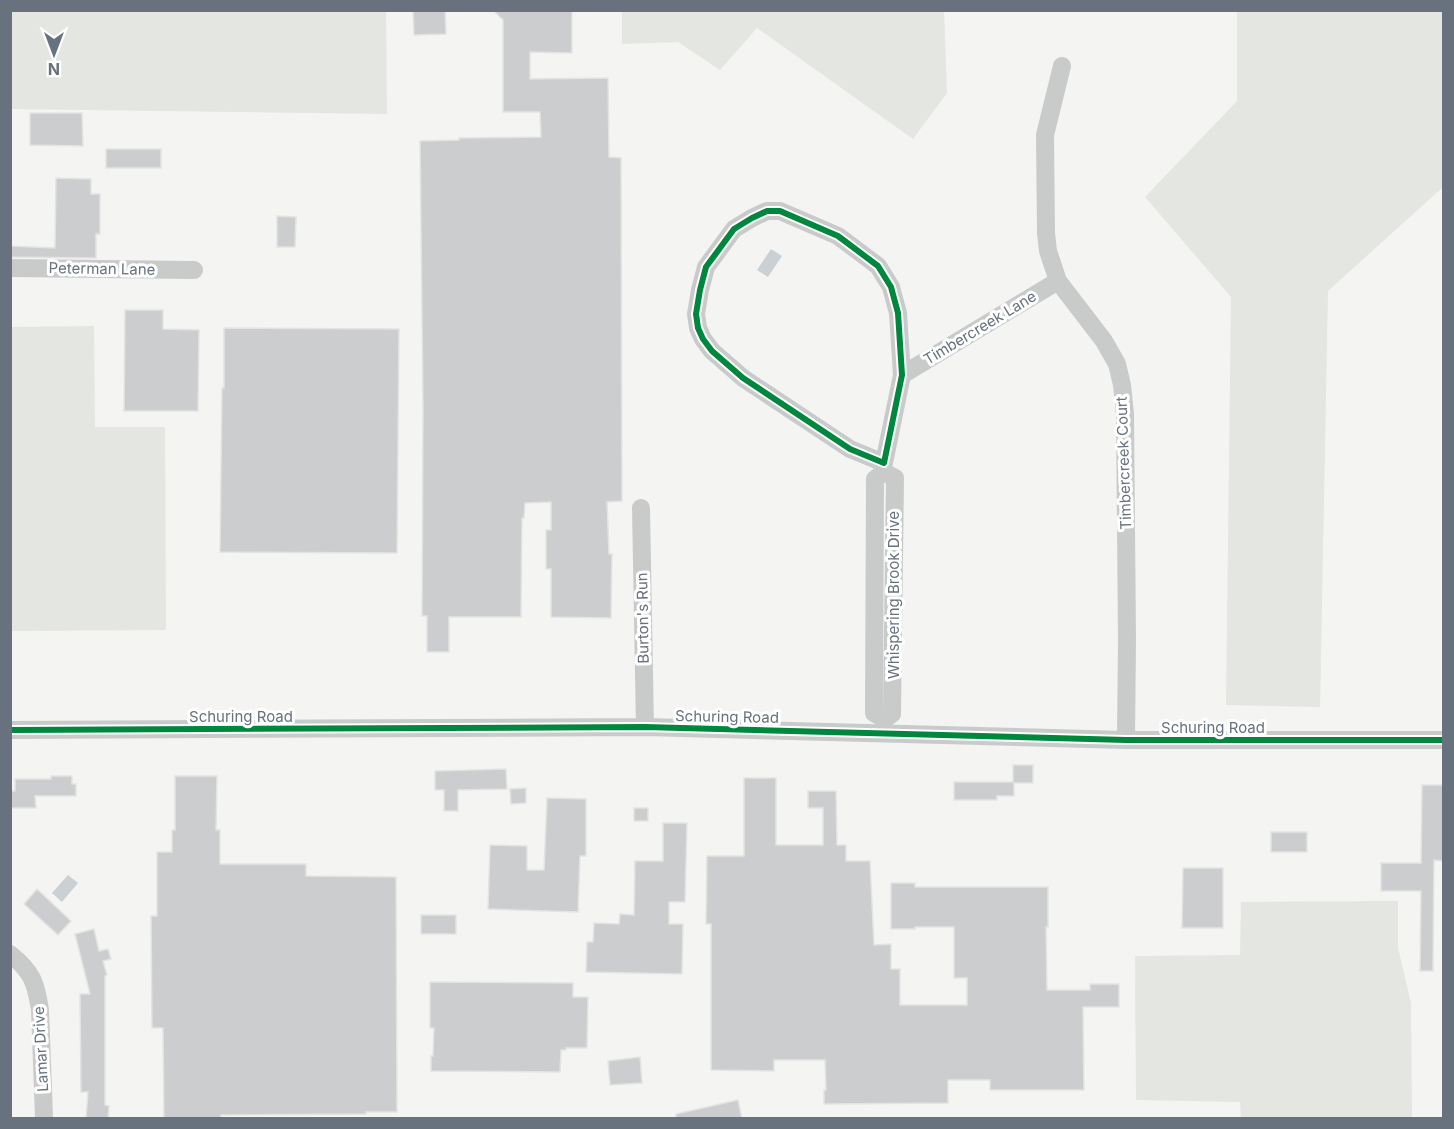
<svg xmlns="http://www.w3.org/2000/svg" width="1454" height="1129" font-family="Inter,sans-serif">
<rect width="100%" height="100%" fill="#f4f4f3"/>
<path fill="#e4e6e2" d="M 11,10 L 386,11 L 387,114 L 11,109 Z
M 622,11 L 944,11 L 947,93 L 913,139 L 757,28 L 720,70 L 678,42 L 622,44 Z
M 1237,11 L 1443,11 L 1443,187 L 1328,291 L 1320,707 L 1226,705 L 1231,297 L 1145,197 L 1237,101 Z
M 94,326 L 95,427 L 165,427 L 166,630 L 11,631 L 11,327 Z
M 1398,901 L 1398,948 L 1411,1003 L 1412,1118 L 1241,1118 L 1240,1102 L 1136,1100 L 1135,956 L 1240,955 L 1241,902 Z"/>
<path fill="#cbd0d4" d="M 771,249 L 782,256 L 768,277 L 757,270 Z
M 68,875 L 78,883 L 62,902 L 52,893 Z"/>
<path fill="#cccdce" stroke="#e3e3e2" stroke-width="1.5" d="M 413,10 L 445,10 L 446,34 L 414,35 Z
M 493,10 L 572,10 L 572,53 L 530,52 L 530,79 L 608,78 L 609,157 L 621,158 L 622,501 L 607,502 L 609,554 L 612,554 L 611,618 L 551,617 L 551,569 L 546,569 L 546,530 L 551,530 L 551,502 L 525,503 L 524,518 L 522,518 L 521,617 L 449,617 L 449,652 L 427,652 L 427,616 L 422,616 L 423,409 L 420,141 L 459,140 L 459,138 L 541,137 L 540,112 L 503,112 L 503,20 Z
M 30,113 L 82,113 L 83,146 L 30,145 Z
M 106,149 L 161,149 L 161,168 L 106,168 Z
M 56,178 L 91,179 L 91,194 L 100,194 L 100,234 L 96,234 L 96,258 L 10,257 L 10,246 L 55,248 Z
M 277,216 L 296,217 L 295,247 L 277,247 Z
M 125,310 L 163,310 L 163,329 L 199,330 L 198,411 L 124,411 Z
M 224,328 L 399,329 L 397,553 L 220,552 L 222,388 L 224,388 Z
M 1013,765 L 1033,765 L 1033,783 L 1014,783 L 1014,796 L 997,796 L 997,800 L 954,800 L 954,782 L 1013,782 Z
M 506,769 L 507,789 L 458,790 L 458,811 L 444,811 L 444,790 L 435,790 L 435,771 Z
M 51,776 L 72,776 L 72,784 L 76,784 L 76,796 L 35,796 L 36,808 L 10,808 L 10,791 L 15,791 L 15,779 L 51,779 Z
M 175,776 L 217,776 L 216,830 L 220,830 L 220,864 L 306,864 L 306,876 L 396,877 L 397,1112 L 366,1112 L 366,1114 L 221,1115 L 221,1119 L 164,1119 L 163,1028 L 152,1028 L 151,916 L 157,916 L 157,852 L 172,852 L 172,830 L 175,830 Z
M 744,778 L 776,778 L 776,845 L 823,845 L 823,808 L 808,808 L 808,791 L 836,791 L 837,845 L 846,845 L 846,861 L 870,861 L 874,945 L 891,944 L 891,969 L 900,969 L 900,1005 L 967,1005 L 967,978 L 954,978 L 954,927 L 915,927 L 915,929 L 891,929 L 891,883 L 915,883 L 915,887 L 1048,887 L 1048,927 L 1046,927 L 1047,990 L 1090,990 L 1090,984 L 1119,984 L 1119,1007 L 1083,1007 L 1084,1090 L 990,1090 L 990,1080 L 948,1080 L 948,1103 L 824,1104 L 824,1090 L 826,1090 L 825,1060 L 774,1060 L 774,1071 L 711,1070 L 711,924 L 706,924 L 707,856 L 744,856 Z
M 1422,785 L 1443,785 L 1443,861 L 1434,860 L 1433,971 L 1420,971 L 1421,891 L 1381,891 L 1381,863 L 1421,863 Z
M 526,788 L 526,803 L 511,804 L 510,789 Z
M 547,798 L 586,799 L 586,856 L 580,856 L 578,912 L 488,909 L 490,845 L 527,846 L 527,870 L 544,870 Z
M 634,808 L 648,808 L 648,821 L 634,821 Z
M 663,823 L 687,823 L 685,902 L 669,902 L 669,924 L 683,924 L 682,974 L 586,972 L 587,942 L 593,942 L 594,923 L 619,924 L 620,914 L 634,915 L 635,861 L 663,861 Z
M 1271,832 L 1307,832 L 1307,852 L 1271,852 Z
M 1183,868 L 1223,868 L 1223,928 L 1182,928 Z
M 37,889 L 71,921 L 58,935 L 24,904 Z
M 421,915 L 456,915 L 456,934 L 421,934 Z
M 94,929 L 99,951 L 108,949 L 111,959 L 103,961 L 107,975 L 105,976 L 105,1105 L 109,1106 L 108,1119 L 86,1119 L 88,1092 L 81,1092 L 80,994 L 90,994 L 75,934 Z
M 430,982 L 573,983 L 573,997 L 588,997 L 587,1048 L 566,1048 L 566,1050 L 561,1050 L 560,1072 L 431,1071 L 431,1056 L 433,1056 L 434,1028 L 430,1028 Z
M 640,1057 L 642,1083 L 610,1085 L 608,1061 Z
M 738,1100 L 742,1119 L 676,1119 L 676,1114 Z"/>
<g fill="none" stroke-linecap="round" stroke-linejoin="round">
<path stroke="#c9caca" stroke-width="18" d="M 1062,66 L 1045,135 L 1046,233 L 1048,251 L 1058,281 L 1104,341 L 1117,364 L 1122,385 L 1125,414 L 1127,639 L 1126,740
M 767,211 L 780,211 L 838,236 L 878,266 L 891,287 L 898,313 L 902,375 L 884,463 L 850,449 L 743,378 L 712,351 L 703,339 L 698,328 L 696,314 L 700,290 L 706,267 L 734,229 L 752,218 Z
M 10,268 L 194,270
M 902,375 L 1058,281
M 884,472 L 895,478 L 892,714 L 885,719
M 884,472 L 875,479 L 874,713 L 885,719
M 641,508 L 645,727
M 10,730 L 645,727 L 1126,740 L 1444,740
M 10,954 C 33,972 36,984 40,1010 L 44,1117"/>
<g stroke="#fff" stroke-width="10">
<path id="cycleway" d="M 767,211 L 780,211 L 838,236 L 878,266 L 891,287 L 898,313 L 902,375 L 884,463 L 850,449 L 743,378 L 712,351 L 703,339 L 698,328 L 696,314 L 700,290 L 706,267 L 734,229 L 752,218 Z
M 10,730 L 645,727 L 1126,740 L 1444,740"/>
</g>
<use href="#cycleway" stroke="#00873e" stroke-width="6"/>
</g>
<g text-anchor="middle" stroke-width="6" stroke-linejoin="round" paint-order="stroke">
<g font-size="15" fill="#68727f" stroke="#fff">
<text transform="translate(102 269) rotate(1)" y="5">Peterman Lane</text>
<text transform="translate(980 328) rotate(-31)" y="5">Timbercreek Lane</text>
<text transform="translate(1124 463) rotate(-92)" y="5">Timbercreek Court</text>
<text transform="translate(894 595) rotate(-90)" y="5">Whispering Brook Drive</text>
<text transform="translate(643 618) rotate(-91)" y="5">Burton's Run</text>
<text x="241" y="722">Schuring Road</text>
<text transform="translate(727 717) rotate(1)" y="5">Schuring Road</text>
<text x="1213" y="733">Schuring Road</text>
<text transform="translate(41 1049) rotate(-93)" y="5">Lamar Drive</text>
</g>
</g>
<rect width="1454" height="1129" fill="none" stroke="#68727f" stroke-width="24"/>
<g transform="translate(54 54) rotate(180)" stroke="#ffffff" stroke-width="4.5" paint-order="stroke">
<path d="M0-4.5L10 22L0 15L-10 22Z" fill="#68727f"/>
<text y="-9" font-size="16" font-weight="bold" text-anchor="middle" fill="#68727f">N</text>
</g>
</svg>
